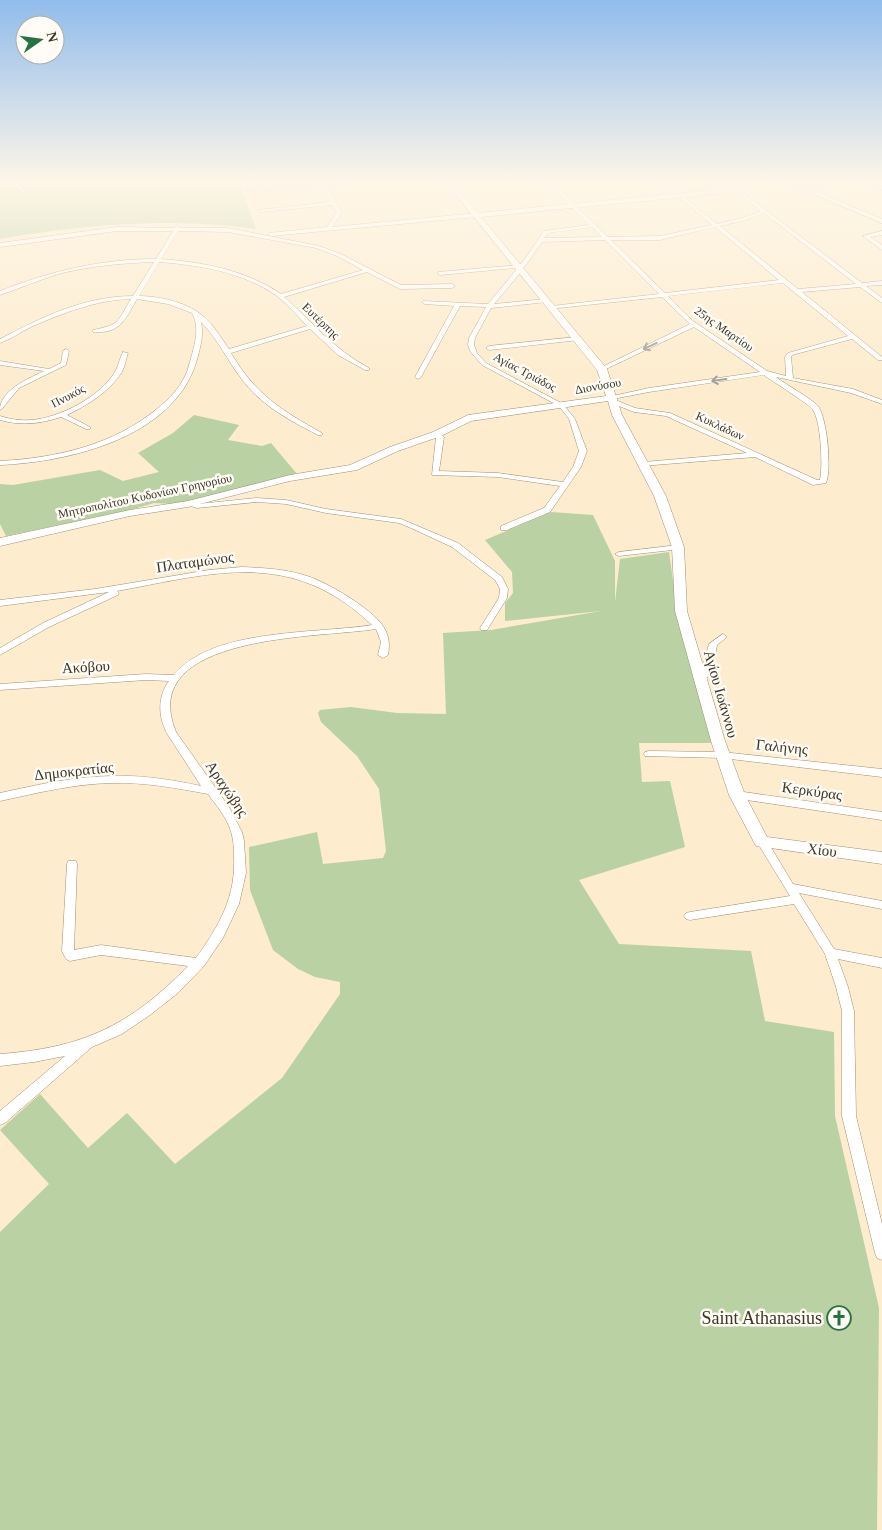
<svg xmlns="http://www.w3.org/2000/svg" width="882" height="1530" font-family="'Times New Roman',serif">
<rect width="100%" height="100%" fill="#fdeccd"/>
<path fill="#bad1a3" d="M 0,181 L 235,181 L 239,183 L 256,229 C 171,217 84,224 0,239 Z
M 194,415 L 239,425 L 228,440 L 262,446 L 271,443 L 297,474 L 193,500 L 173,504 L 154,503 L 130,510 L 6,536 L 0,524 L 0,484 L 13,485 L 100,470 L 123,481 L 159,472 L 138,453 L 173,433 Z
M 551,512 L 593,515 L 615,561 L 615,602 L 620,559 L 669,552 L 677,609 L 713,743 L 639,743 L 642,782 L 670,781 L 685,847 L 579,880 L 619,944 L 751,951 L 765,1021 L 834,1032 L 835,1116 L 879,1308 L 877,1530 L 0,1530 L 0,1232 L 49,1184 L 0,1130 L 40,1094 L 88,1148 L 127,1113 L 175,1164 L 282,1078 L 340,994 L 340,982 L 315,977 L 298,969 L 273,950 L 250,890 L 249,847 L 317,832 L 323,864 L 383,858 L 386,851 L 379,789 L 357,756 L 321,722 L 318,713 L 320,710 L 351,707 L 397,713 L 446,714 L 443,633 L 491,630 L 601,611 L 505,621 L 505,603 L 513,593 L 512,572 L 485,540 Z"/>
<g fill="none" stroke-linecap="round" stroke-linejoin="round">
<g stroke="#a09073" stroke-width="1">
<path id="street" d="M 8,181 L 13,181 L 27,191 L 23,192 Z
M 319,181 L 323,181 L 325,184 L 379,181 L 327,187 L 342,213 L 332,227 L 476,213 L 479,215 L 476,217 L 271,236 L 268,234 L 269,233 L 327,227 L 336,213 L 332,205 L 261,212 L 258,210 L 330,202 L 322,187 L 247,193 L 245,192 L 320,184 Z
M 546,181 L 550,181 L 608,237 L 660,236 L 712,225 L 660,181 L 664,181 L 717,224 L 742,218 L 761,211 L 734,190 L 738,189 L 862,283 L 882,281 L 882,285 L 866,286 L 882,298 L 882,303 L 860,287 L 802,292 L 882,357 L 882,360 L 878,360 L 852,339 L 792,355 L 791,357 L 793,378 L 853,389 L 882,400 L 882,404 L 851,393 L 776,377 C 785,384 812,399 818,406 C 827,418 832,469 826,483 L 813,485 L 755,457 L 641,466 L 641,462 L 644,462 L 747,453 L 666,416 L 634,412 L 609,402 L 608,397 L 649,388 L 760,372 L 694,327 L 604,370 L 600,370 L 600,368 L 690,324 L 662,297 L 549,309 L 549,307 L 551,306 L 659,294 L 605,240 L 542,242 L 526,265 L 521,269 L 522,271 L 494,304 L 545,299 L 548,301 L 547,302 L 491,308 L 475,338 L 474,345 L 477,353 L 486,363 L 563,404 L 575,419 L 587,451 L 581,467 L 550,512 L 507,530 L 501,530 L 501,526 L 544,508 L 560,486 L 498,477 L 432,475 L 436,437 L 433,434 L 437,432 L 444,437 L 439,471 L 498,473 L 563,482 L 573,467 L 579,451 L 569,419 L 559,406 L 482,365 L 470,351 L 468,345 L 469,338 L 486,307 L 460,306 L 421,377 L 418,379 L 415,377 L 454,306 L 425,304 L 423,303 L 423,301 L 488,304 L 517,269 L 515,268 L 440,275 L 438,274 L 438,272 L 518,265 L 522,263 L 544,231 L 589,225 ZM 764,213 L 856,284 L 798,289 L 720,226 L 746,220 ZM 592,227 L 602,237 L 544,238 L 548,233 ZM 715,227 L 779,280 L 665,293 L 611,240 L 660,240 ZM 783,283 L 848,336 L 788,353 L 785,357 L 786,376 L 767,371 L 693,321 L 668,296 ZM 764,375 C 773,382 808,403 813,410 C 821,422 823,465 820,480 L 817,480 L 670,413 L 635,408 L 613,399 L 649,392 Z
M 783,181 L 788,181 L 805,187 L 855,181 L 853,182 L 810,189 L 882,219 L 882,223 Z
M 863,181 L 868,181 L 882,187 L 882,190 Z
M 177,226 L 180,228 L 228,228 L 319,246 L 341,254 L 401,285 L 452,284 L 455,286 L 452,288 L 400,289 L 367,272 L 284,297 C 314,323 333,349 369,368 L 369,370 L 365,370 L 338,355 L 310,329 L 231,353 C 256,395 281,410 322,433 L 322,435 L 318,435 C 289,420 260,405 241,378 C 227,360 218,339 201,322 C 204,336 200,349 196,363 C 172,438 69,462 0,465 L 0,461 C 56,458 114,445 158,408 C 168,400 179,389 185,376 C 188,371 189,364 191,358 C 195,344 200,327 192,313 L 168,304 L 137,299 C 125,320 120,334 93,332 L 93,330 C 121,324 116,323 131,299 C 96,300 63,313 31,327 C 21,332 11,339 0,343 L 0,339 C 42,317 85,296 133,296 L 154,262 C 123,263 92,266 62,273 C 41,279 21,288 0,295 L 0,291 C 51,271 101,259 156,259 L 173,231 L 117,231 L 0,247 L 0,243 L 117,227 L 174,228 ZM 178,231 L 228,232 L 316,248 L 337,256 L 363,270 L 281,294 C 246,270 202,262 161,259 ZM 159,262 C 199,265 243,272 277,296 C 288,305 298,316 307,326 L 229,349 C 220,336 210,319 196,311 C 181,301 157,296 139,296 Z
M 882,231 L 882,235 L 870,237 L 882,245 L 882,250 L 863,236 Z
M 577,337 L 580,339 L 579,340 L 489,350 L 486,348 L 489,346 Z
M 66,349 L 69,351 L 66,365 L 19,388 L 2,409 L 0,410 C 0,390 28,379 44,371 L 0,365 L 0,361 L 49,369 L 61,363 L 63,351 Z
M 123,352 L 128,353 C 126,359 125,366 122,372 C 109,392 88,405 67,415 L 90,427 L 90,429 L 86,429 L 61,417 C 40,424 21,426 0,420 L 0,416 C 10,419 20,421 31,420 C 60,418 102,396 116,370 C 119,364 120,357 123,352 Z
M 257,498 L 286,500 L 326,509 L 401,519 L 458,543 L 502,577 L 508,589 L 507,598 L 487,630 L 481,630 L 480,628 L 499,598 L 500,589 L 495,580 L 452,547 L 411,528 L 399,523 L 326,513 L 286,504 L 257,502 L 197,508 L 184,504 L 188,502 L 197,504 Z
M 678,545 L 681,545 L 681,549 L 619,556 L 615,554 L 619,552 Z
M 242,567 C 264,568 286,569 307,576 C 327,582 372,609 383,626 C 389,635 390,644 388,655 L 383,658 L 378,655 L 381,642 L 376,629 C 322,638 135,633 176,732 L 229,807 L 242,832 L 244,841 L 246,873 L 239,904 L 223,938 L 204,966 L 178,993 L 150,1015 L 122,1034 L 92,1047 L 5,1123 L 0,1125 L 0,1111 L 65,1056 L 34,1062 L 0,1066 L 0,1054 C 82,1048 130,1026 188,966 L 101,955 L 70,961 L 66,959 L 62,951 L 67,864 L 68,861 L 76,861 L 77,864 L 74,950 L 101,945 L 196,958 C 219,926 236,897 234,856 C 234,845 233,836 229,826 C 224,814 215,804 208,794 C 176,788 144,782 111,783 C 73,784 37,793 0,801 L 0,793 C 37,785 75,776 114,776 C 143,775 173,780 201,786 L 168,735 C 158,718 157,697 169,681 L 146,680 L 0,690 L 0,684 L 146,674 L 174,675 C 211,628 316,634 372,625 C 291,548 215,573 117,591 L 119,593 L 118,595 L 49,627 L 0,655 L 0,648 L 43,623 L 109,592 L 0,606 L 0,600 L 95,589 L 209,570 Z
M 723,634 L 727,637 L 717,645 L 714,662 L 707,678 L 705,680 L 699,680 L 697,678 L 704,662 L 709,644 Z
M 649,751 L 722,752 L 882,769 L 882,777 L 722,758 L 645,756 L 644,754 L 645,752 Z
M 737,791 L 882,812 L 882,820 L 733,798 L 732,795 Z
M 762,838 L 766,839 L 793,884 L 882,901 L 882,909 L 799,893 L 834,949 L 882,958 L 882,968 L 838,959 L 848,987 L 854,1011 L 856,1116 L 882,1224 L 882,1260 L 877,1258 L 875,1253 L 842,1116 L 842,1011 L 836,987 L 825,954 L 794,904 L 690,920 L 686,919 L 684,916 L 686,913 L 690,912 L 790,896 L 757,842 L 758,839 Z"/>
</g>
<g stroke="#a09073" stroke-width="1">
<path id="secondary" d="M 445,181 L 451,181 L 478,213 L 734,188 L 750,181 L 759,181 L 736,192 L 481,217 L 607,369 L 622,415 L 666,496 L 684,547 L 687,611 L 725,741 L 745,795 L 767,837 L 882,852 L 882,864 L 756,846 L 729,795 L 711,741 L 675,611 L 672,547 L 654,496 L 612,415 L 608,401 L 471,421 L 441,436 L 398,451 L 357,470 L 290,481 L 188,507 L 130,516 L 0,546 L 0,538 L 130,510 L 188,501 L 290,475 L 350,465 L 390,447 L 433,432 L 468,415 L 606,396 L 597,370 Z"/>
</g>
<use href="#street" fill="#fff" fill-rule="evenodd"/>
<use href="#secondary" fill="#fff" fill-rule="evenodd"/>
</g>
<defs><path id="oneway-shaft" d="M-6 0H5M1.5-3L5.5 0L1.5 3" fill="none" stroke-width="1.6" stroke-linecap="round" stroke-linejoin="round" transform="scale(1.25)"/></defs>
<g stroke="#9e9a94">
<use href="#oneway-shaft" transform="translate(650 346) rotate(155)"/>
<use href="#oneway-shaft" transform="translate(719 380) rotate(172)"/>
</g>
<linearGradient id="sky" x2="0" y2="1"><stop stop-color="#91bcec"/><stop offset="0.46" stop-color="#fef6e8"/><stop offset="1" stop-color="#fef6e8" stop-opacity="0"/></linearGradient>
<rect width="882" height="395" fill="url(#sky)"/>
<defs>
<g id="church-ring" transform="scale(1.25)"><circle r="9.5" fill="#fffbf5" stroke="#257242" stroke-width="1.5"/><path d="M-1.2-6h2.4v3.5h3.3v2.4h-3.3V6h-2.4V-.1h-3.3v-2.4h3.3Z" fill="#257242"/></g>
</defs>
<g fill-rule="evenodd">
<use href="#church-ring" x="839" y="1318"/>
</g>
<g text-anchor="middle" stroke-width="5" stroke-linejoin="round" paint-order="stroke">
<g font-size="12" fill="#3c3629" stroke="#fffbf5">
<text transform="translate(321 321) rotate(44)" y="4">Ευτέρπης</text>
<text transform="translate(724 329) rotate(35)" y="4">25ης Μαρτίου</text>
<text transform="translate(525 372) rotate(28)" y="4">Αγίας Τριάδος</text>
<text transform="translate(598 386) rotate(-10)" y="4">Διονύσου</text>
<text transform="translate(68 396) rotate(-28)" y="4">Πνυκός</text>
<text transform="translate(720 426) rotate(25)" y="4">Κυκλάδων</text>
<text transform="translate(145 496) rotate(-12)" y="4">Μητροπολίτου Κυδονίων Γρηγορίου</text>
</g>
<g font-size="15" fill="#3c3629" stroke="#fffbf5">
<text transform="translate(195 562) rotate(-8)" y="5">Πλαταμώνος</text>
<text transform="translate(86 667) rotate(-3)" y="5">Ακόβου</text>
<text transform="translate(721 694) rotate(74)" y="5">Αγίου Ιωάννου</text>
<text transform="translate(782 747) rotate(6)" y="5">Γαλήνης</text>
<text transform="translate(74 771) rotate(-6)" y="5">Δημοκρατίας</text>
<text transform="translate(227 789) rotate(56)" y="5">Αραχώβης</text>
<text transform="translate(812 791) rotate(8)" y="5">Κερκύρας</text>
<text transform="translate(822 850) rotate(8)" y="5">Χίου</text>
</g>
<g font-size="18" fill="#3c3629" stroke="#fffbf5" text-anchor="end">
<text x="822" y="1324">Saint Athanasius</text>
</g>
</g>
<g transform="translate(40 40) rotate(76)"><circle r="24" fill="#fffbf5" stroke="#b1aca3"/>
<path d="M0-4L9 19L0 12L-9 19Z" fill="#257242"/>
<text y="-8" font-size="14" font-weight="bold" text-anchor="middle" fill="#3c3629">N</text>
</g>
</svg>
